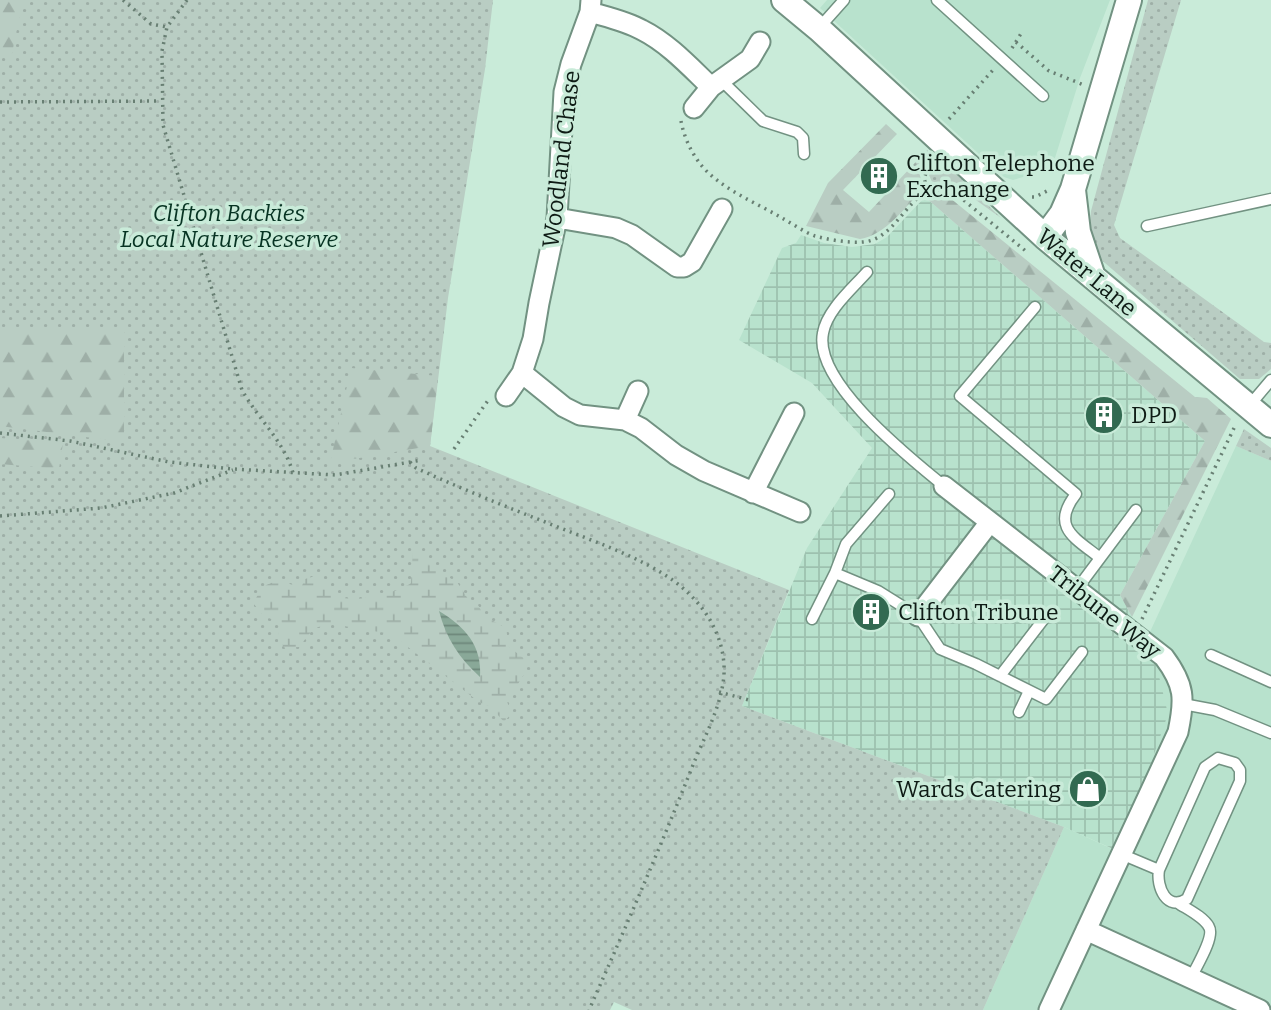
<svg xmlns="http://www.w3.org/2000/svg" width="1271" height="1010" font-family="Bitter,serif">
<defs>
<pattern id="industrial-grid" width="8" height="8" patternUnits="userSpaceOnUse" patternTransform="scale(1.75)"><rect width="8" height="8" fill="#b8e2cd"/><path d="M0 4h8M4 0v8" fill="none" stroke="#9dc1af"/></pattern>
<pattern id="grass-dots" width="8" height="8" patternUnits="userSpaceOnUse" patternTransform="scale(1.75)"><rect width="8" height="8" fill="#b9cdc3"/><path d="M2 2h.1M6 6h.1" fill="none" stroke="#9eafa7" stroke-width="1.8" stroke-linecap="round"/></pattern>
<pattern id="forest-firs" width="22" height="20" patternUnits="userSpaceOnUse" patternTransform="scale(1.75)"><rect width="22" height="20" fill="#b9cdc3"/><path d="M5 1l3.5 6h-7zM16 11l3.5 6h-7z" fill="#9eafa7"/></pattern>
<pattern id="wetland-marsh" width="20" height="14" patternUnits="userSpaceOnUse" patternTransform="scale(1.75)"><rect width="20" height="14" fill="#b9cdc3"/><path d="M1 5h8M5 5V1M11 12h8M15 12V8" fill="none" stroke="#9eafa7"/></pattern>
<pattern id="water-rules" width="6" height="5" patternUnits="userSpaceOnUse" patternTransform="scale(1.75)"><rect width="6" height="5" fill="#89a898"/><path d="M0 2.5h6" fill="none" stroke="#6e887b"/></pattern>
</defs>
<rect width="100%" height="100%" fill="#c9ebd9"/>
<path fill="#b8e2cd" d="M 827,0 L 1110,0 L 1080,78 L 1054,161 L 1030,175 L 1013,180 L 1004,177 L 820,8 Z
M 1236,446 L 1271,461 L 1271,1010 L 983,1010 L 1064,827 L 1119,852 L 1149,634 Z"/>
<path fill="url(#industrial-grid)" d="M 925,197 L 1205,441 L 1120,595 L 1132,617 L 1149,634 L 1168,714 L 1120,852 L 1064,827 L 742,706 L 807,548 L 872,448 L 812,383 L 739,340 L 782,248 L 796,243 L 801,235 L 824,243 L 852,247 L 875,244 L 887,237 Z"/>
<path fill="url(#grass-dots)" d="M 0,0 L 493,0 L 485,69 L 448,298 L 430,446 L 789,590 L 742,706 L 1064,827 L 983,1010 L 632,1010 L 614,1002 L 610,1010 L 0,1010 Z
M 1148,0 L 1181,0 L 1114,225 L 1120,238 L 1264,342 L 1271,343 L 1271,369 L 1259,379 L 1240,379 L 1098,257 L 1089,231 L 1091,211 Z
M 940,158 L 1001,218 L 955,185 L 932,182 L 929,175 Z
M 1244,429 L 1271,448 L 1271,461 L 1236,446 Z"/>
<path fill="url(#forest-firs)" d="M 0,0 L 23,0 L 11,58 L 0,58 Z
M 886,124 L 897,134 L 843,190 L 869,212 L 927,150 L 931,154 L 919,171 L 923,189 C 905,207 886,235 860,239 L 806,226 L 828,183 Z
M 939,189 L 1195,397 L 1207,398 L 1231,419 L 1132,617 L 1120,595 L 1205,441 L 925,197 Z
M 0,329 L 124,331 L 124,442 L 0,426 Z
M 351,368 L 438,376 L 430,446 L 330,463 Z
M 0,438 L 63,443 L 59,469 L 0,464 Z"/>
<path fill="url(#wetland-marsh)" d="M 420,547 L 432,568 L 457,582 L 468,599 L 478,605 L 484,616 L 506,628 L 509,647 L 526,660 L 523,676 L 507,701 L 511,714 L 504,722 L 491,707 L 479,702 L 391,634 L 332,624 L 314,628 L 299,647 L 285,648 L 278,640 L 280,622 L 263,616 L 254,604 C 262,577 280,579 301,588 L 305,579 L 315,576 C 321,582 328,591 335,595 C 351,605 397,593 411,583 L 413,549 Z"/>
<path fill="url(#water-rules)" d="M 439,611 C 465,627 482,645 480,677 C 459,658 446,638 439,611 Z"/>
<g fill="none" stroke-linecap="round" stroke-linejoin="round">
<g stroke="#729282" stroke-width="13">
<path id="service" d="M 937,0 L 1043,96
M 819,28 L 844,0
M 721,80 L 763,121 L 797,132 L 803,138 L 804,154
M 1147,226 L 1271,199
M 867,272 C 852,289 827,310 823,333 C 813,382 910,458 944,486
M 1035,307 L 960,396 L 1076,494 C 1050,527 1075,538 1100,558
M 1249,406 L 1271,380
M 835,573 L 878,591 L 918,616 L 940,649 L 976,664 L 1046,699 L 1082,652
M 1077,589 L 1136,510
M 812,619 L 835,573 L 846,544 L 889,494
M 1211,655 L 1271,682
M 1000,676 L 1043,620
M 1183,704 L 1215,710 L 1271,733
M 1019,712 L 1029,691
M 1218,758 L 1235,763 L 1240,770 L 1240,781 L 1187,899 C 1167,912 1156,887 1159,870 L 1205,767 Z
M 1121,854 L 1159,870
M 1178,903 C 1187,909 1204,917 1209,927 C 1215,937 1196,967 1191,978"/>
</g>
<g stroke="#729282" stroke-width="23">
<path id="minor" d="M 590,12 C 607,17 626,21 642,30 C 668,43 690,67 711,87
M 694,108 L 711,87 L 750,59 L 760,42
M 557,218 L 616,228 L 632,235 L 677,267 L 684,267 L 692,262 L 722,209
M 522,373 L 564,407 L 580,415 L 625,420 L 641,428 L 676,455 L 704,471 L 800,512
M 506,396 L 522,373 L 533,339 L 539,303 L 557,218 L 564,92 L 571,64 L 590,12 L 591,0
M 625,420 L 638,391
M 944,486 L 1164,657 C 1185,685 1185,699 1178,732 L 1049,1010
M 753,493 L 794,413
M 918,616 L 990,522
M 1086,930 L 1260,1010"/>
</g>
<g stroke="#729282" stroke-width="28">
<path id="tertiary" d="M 784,0 L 819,29 L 1045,237 L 1271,425
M 1073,190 L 1078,232 L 1093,277
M 1045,237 L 1062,214 L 1073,189 L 1129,0"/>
</g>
<path stroke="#687f73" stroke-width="3.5" stroke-dasharray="2 5" stroke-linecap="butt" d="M 123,0 L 151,24 L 167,27
M 187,0 L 167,27 L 162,51 L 163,125 L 242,390 C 258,419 284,441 293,473
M 1016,42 L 1049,71 L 1084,85
M 1012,48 L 1022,32
M 0,102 L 161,101
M 949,119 L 993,70
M 681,121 C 684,137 691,152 701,165 C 721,189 755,202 782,218 C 793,224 804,232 815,236 C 830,240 848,243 863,242 C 901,239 910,179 950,189 L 1027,252
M 927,189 L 924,178 L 932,160
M 1032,197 L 1035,197 L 1047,191
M 0,433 L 70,441 L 169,462 L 233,469 L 335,475 L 422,460
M 454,449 L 489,399
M 410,462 L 416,468 C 466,491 517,511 568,531 C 604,545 643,559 674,581 C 701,601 722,630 724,665 C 726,698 705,735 693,765 C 660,848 625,929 589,1010
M 0,516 L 101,508 L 174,493 L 233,470
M 1142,619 L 1236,424
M 719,692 L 749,700"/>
<use href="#service" stroke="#fff" stroke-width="10"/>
<use href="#minor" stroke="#fff" stroke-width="19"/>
<use href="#tertiary" stroke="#fff" stroke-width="24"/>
</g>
<defs>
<g id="building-disc" transform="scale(2.0125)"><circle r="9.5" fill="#326a51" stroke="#c9ebd9"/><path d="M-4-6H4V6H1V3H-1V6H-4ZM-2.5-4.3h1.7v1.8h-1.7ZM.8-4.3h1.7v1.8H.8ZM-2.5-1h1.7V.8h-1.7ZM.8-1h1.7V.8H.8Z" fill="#fff"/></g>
<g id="shop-disc" transform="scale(2.0125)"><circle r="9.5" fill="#326a51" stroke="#c9ebd9"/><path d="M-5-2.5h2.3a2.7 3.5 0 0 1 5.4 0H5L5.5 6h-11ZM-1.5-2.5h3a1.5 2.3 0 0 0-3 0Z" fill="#fff"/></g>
</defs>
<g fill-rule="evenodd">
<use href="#building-disc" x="879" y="176"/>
<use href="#building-disc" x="1104" y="415"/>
<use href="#building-disc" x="871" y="612"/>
<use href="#shop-disc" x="1088" y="789"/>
</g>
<g text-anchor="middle" stroke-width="7" stroke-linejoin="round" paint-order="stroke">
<g font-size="23" fill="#0e1b15" stroke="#c9ebd9">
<text transform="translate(561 159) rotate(-83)" y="8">Woodland Chase</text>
<text transform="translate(1087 272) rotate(40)" y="8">Water Lane</text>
<text transform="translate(1105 612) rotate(38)" y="8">Tribune Way</text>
</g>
<g font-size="23" fill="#0e1b15" stroke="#c9ebd9" text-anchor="start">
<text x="906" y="171">Clifton Telephone<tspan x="906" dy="26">Exchange</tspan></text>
<text x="1131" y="423">DPD</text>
<text x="898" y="620">Clifton Tribune</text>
<text x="1061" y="797" text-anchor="end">Wards Catering</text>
</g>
<g font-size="23" font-style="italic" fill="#063322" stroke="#c9ebd9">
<text x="229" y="221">Clifton Backies<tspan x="229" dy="26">Local Nature Reserve</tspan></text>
</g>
</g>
</svg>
